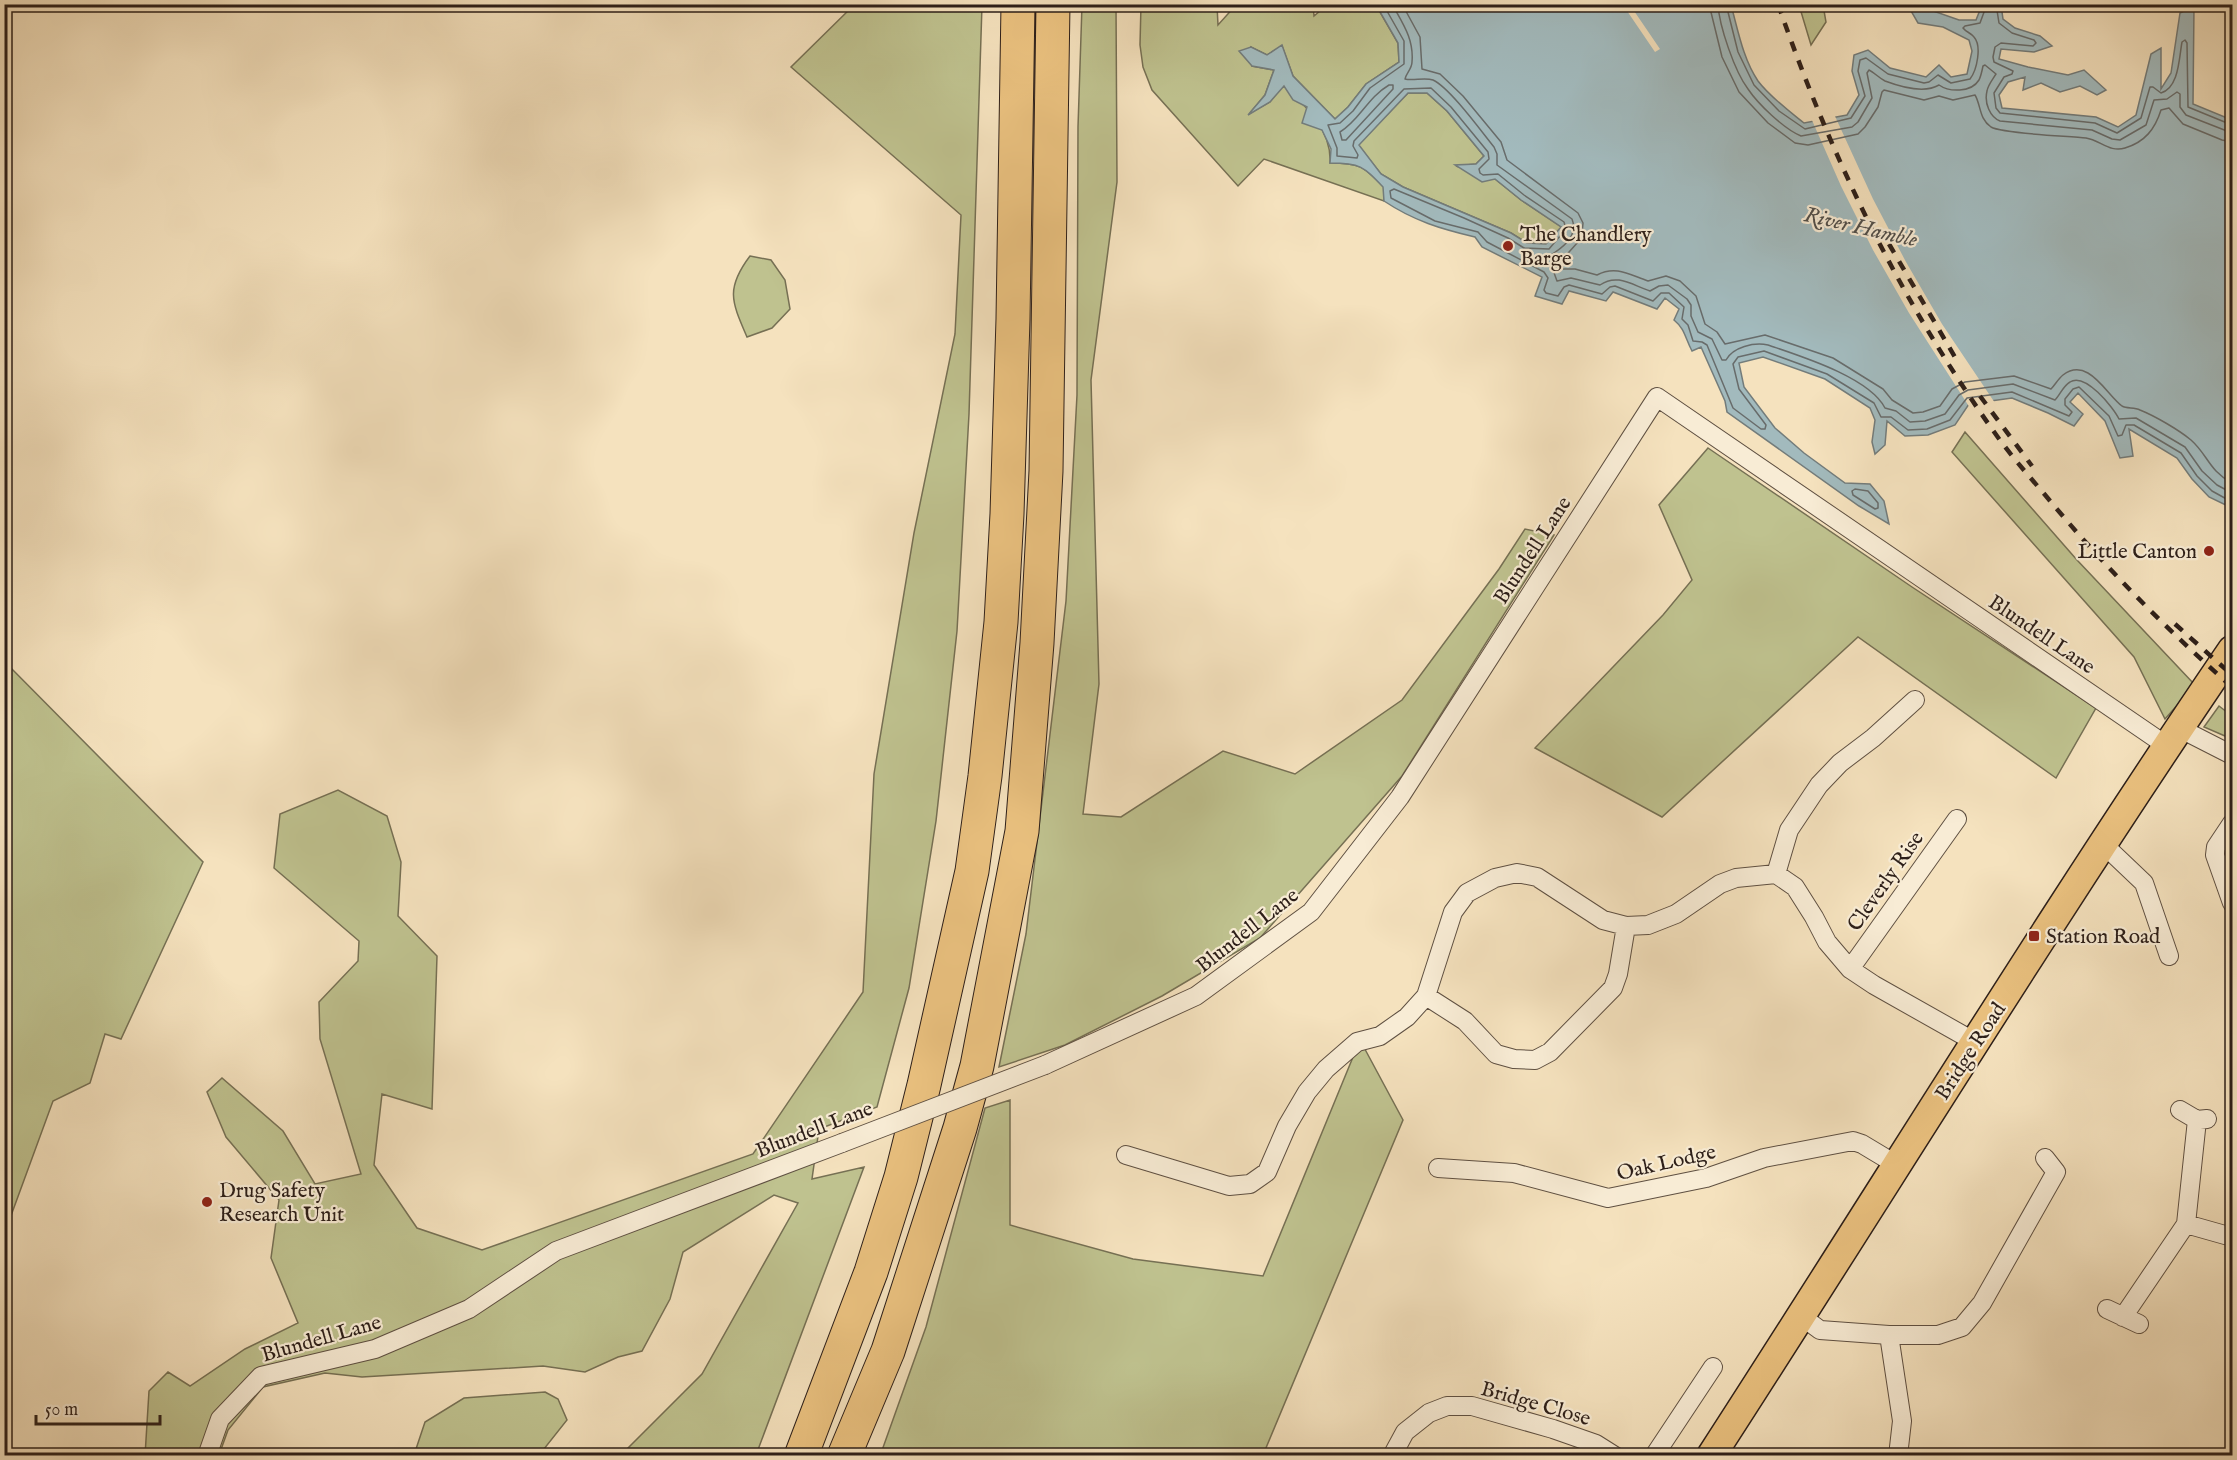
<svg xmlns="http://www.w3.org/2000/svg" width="2237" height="1460" font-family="'IM FELL English',serif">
<rect width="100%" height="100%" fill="#f5e2be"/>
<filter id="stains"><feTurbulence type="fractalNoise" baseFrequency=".00333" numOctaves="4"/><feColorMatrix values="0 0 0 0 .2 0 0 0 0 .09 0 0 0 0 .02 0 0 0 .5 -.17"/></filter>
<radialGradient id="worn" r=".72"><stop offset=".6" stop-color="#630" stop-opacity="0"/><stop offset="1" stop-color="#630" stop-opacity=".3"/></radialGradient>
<path fill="#bfc28f" stroke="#767054" stroke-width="1.5" d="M 854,5 L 982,5 L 969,414 L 957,631 L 936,821 L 909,988 L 877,1107 L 819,1129 L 812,1179 L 864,1167 L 756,1455 L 621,1455 L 702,1374 L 798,1203 L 774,1195 L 683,1252 L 670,1299 L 642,1351 L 618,1357 L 585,1372 L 543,1366 L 362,1377 L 325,1373 L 263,1387 L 228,1430 L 219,1455 L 145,1456 L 149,1391 L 168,1372 L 190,1386 L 245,1349 L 298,1323 L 271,1258 L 279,1200 L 226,1137 L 207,1092 L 222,1078 L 283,1131 L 315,1184 L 361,1174 L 320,1039 L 319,1002 L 358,961 L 359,941 L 274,868 L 280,814 L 338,790 L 387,816 L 401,862 L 398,916 L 437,956 L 432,1109 L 382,1094 L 374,1165 L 417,1228 L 482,1250 L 753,1154 L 863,992 L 874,774 L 914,533 L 955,334 L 961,215 L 791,67 Z
M 1082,5 L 1116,5 L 1117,182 L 1091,380 L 1099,684 L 1083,814 L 1121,817 L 1223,751 L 1295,774 L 1402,700 L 1499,569 L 1525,529 L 1554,535 L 1402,776 L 1260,938 L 1162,996 L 1065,1045 L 999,1067 L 1026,934 L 1066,601 L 1077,395 L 1078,127 Z
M 1141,5 L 1217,5 L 1218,25 L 1236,5 L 1313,5 L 1314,16 L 1327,5 L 1376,5 L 1398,43 L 1399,62 L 1366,84 L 1348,107 L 1335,119 L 1293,76 L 1282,46 L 1267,55 L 1251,47 L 1252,66 L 1274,70 L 1265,95 L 1250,113 L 1270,102 L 1283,85 C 1306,106 1332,130 1330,163 C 1360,163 1363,166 1384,187 L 1384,201 L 1264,159 L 1238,186 L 1152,90 L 1143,67 L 1140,45 Z
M 1799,5 L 1823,5 L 1826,22 L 1811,45 Z
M 1408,93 L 1427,93 L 1447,111 L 1484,156 L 1476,164 L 1456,166 L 1495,179 L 1521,200 L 1562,227 L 1546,244 L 1527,243 L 1511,233 L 1403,187 L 1381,174 L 1358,145 Z
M 750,256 L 771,260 L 785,280 L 790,309 L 772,328 L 747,337 C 732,302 725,289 750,256 Z
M 1965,432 L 2077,560 L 2195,685 L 2165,719 L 2134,657 L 1952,452 Z
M 1708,448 L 1912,587 L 2096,708 L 2056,778 L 1858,637 L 1662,817 L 1535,748 L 1663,615 L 1692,580 L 1659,505 Z
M 5,662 L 203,862 L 121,1039 L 105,1034 L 90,1083 L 53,1101 L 5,1232 Z
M 2219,706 L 2232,716 L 2232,739 L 2204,727 Z
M 1360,1040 L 1403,1120 L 1263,1455 L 880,1456 L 926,1327 L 985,1108 L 1010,1100 L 1010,1225 L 1133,1259 L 1263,1276 Z
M 545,1392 L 558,1399 L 567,1420 L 544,1449 L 534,1455 L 414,1455 L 425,1422 L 464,1398 Z"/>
<path fill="#a2babd" stroke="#737c7b" stroke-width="1.5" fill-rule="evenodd" d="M 1376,5 L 1731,5 C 1738,30 1743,59 1758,81 C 1770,97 1789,111 1804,123 L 1847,115 L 1859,95 L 1852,71 L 1854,55 L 1868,50 L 1890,68 L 1926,77 L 1939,65 L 1951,77 L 1967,74 L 1972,51 L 1969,40 L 1943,27 L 1918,23 L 1911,11 L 1922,7 L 1959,20 L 1976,20 L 1982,5 L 2001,5 L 2003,19 L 2015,28 L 2040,36 L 2052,46 L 2034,52 L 2001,49 L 1999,59 L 2028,67 L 2068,75 L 2084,70 L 2106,90 L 2097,95 L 2080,86 L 2060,92 L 2041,83 L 2023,90 L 2025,77 L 2008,82 L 1999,95 L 2002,108 L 2096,117 L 2118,127 L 2136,115 L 2151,54 L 2161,48 L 2161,89 L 2171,73 L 2180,13 L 2194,6 L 2193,104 L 2232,120 L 2232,508 L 2209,497 L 2192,479 L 2177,458 L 2129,429 L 2133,456 L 2120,458 L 2105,421 L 2078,393 L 2070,402 L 2083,414 L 2074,426 L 2048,413 L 2012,398 L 1969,404 L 1955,425 L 1928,435 L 1905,436 L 1887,421 L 1885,445 L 1875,454 L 1872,442 L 1875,420 L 1870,408 L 1825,379 L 1763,357 L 1739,363 L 1744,387 L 1775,428 L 1804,453 L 1845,483 L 1870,484 L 1884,501 L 1889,524 L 1859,506 L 1727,412 L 1725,401 L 1701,347 L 1692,351 C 1685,338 1685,329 1674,320 L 1679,309 L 1665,298 L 1657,309 L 1613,292 L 1606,301 L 1569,291 L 1562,304 L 1535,296 L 1542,277 L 1482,247 L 1475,237 C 1441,229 1414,221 1384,201 L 1383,187 C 1363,166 1360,163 1330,163 L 1331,149 L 1322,130 L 1302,123 L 1307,107 L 1293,100 L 1284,86 L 1270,102 L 1248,115 L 1265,95 L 1274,70 L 1252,66 L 1239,51 L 1251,47 L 1267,55 L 1282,45 L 1293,76 L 1335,119 L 1348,107 L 1366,84 L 1399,62 L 1398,43 ZM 1408,93 L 1427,93 L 1447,111 L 1484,156 L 1476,164 L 1455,165 L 1482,182 L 1495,179 L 1521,200 L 1561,227 L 1546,244 L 1527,243 L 1511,233 L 1403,187 L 1381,174 L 1359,145 Z"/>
<path fill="#f5e2be" d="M 1623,5 L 1630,5 L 1660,49 L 1655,52 Z
M 1834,114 L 1873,199 L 1906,262 L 1942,324 L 1995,403 L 1970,408 L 1909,313 L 1873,250 L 1841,186 L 1811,118 Z"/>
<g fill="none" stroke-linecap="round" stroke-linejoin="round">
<path stroke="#686c6b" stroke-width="1.5" d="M 1383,4 L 1404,41 L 1404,64 L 1370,88 L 1353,111 L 1340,123 L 1328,125 L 1337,148 L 1337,156 L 1357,158 L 1358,155 L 1353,146 L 1354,141 L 1404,89 L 1431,88 L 1451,107 L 1488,152 L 1489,159 L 1479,169 L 1480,173 L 1483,175 L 1498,174 L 1524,195 L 1564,222 L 1566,229 L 1549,249 L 1524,248 L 1508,238 L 1464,218 L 1394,189 L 1390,191 L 1391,198 L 1435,221 L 1478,232 L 1487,242 L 1544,272 L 1548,278 L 1544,290 L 1546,293 L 1558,296 L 1564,287 L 1569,285 L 1602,294 L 1610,287 L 1615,286 L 1653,301 L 1661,293 L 1669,293 L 1684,307 L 1682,319 L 1688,325 L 1693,341 L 1702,342 L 1707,345 L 1733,408 L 1761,429 L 1765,429 L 1766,425 L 1739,389 L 1733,364 L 1738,357 L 1764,351 L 1827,374 L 1874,403 L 1881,417 L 1891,417 L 1908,430 L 1927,429 L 1950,420 L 1967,398 L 2012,392 L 2069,416 L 2072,412 L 2065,405 L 2065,399 L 2073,389 L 2079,387 L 2109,416 L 2118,436 L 2122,435 L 2126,425 L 2134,425 L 2181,453 L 2197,476 L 2212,491 L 2232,502
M 1392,4 C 1403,24 1414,39 1412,62 C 1412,69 1406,73 1405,79 C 1413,81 1425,77 1433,80 C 1450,88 1481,131 1494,147 L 1497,154 L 1497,165 L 1572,219 C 1580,239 1556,252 1543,260 L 1553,270 L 1557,281 L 1571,278 L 1600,285 C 1617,273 1632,285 1650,291 L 1659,286 L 1668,285 L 1687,299 L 1691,305 L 1691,316 L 1698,332 L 1712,339 L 1722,360 L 1726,360 C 1733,347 1754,342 1768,345 C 1800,356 1869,377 1885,408 L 1896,411 L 1910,422 L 1925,421 L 1945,414 L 1959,395 L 1968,390 L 2013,384 L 2055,400 C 2060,395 2063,386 2070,382 C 2085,372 2113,407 2119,419 L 2136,418 L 2185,447 L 2202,471 L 2217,485 L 2232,493
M 1402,4 L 1420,37 L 1422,69 L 1440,74 L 1463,96 L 1501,142 L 1507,160 L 1578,213 L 1583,223 L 1582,234 L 1578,242 L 1561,261 L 1563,269 L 1575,269 L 1597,275 C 1616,265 1630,275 1648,281 L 1666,276 L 1680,281 L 1696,296 L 1705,324 L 1717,332 L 1725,344 L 1765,335 L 1833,358 L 1883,389 L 1892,400 L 1913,413 L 1923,412 L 1940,406 L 1952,389 L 1965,382 L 2014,376 L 2051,389 C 2055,385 2058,379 2063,375 C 2088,356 2106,394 2122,406 C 2127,409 2134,407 2140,410 C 2155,416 2179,430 2191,440 C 2208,455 2209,471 2232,483
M 1709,4 L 1722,57 L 1739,92 L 1768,123 L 1795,143 L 1808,145 L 1858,134 L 1865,127 L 1878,107 L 1882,92 L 1884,90 L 1924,100 L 1939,96 L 1953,100 L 1975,95 C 1981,105 1979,119 1991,127 C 2003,134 2068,136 2086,138 C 2100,140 2110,153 2125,148 C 2145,142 2155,129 2161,110 L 2169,108 L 2183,124 L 2222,140 L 2232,142
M 1718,4 C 1719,26 1735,72 1748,89 C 1758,104 1784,129 1801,136 L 1852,127 L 1858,122 L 1872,98 L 1867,73 L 1869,70 C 1875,73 1879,78 1885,81 C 1901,87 1924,94 1939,85 C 1949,92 1971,93 1979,80 C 1981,76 1982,71 1983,66 L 1985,65 L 1996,74 C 1993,79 1988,85 1987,91 C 1984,103 1990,117 2000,121 L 2092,130 L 2112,139 L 2120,140 L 2146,125 L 2154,100 L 2167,99 L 2177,92 L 2180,94 L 2180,107 L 2186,115 L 2232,133
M 1726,4 L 1738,52 L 1754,85 L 1779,111 L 1805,129 L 1851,118 L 1865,96 L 1858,71 L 1860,60 L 1866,58 L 1888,74 L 1924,83 L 1929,82 L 1938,75 L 1951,83 L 1970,79 C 1977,70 1982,46 1974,37 C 1971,33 1966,32 1963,28 L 1965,26 L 1980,23 L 1987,4
M 1996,4 L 1999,23 L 2012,33 L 2034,40 L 2036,43 L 2033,46 L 2001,43 L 1995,47 L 1993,57 L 1994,62 L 2013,71 L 2012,74 L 2004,77 L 1994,93 L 1996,108 L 2000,113 L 2095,123 L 2117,133 L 2141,118 L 2150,87 L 2153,87 L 2161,93 C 2179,88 2179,58 2182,42 L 2185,40 L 2187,43 L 2188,107 L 2232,125
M 1389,85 L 1393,85 L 1393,89 L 1346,140 L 1342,140 L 1340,132 C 1360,120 1367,98 1389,85 Z
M 1855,489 L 1868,491 L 1878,503 L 1878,508 L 1875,509 L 1853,495 L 1852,491 Z"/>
<g stroke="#5f5042" stroke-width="20">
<path id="minor" d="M 2179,728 L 2232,755
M 2232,823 L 2216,847 L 2215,855 L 2232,903
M 2103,844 L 2144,883 L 2169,956
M 1776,874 L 1789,830 L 1819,785 L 1840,763 L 1873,738 L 1915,700
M 1850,969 L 1957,819
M 1426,996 L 1465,1021 L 1496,1054 L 1514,1059 L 1535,1060 L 1550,1052 L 1613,988 L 1618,974 L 1626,926
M 1045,1065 L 1196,996 L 1311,912 L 1400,797 L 1657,397 L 2167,746
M 2180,1110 L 2197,1120 L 2207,1119
M 1126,1155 L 1229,1186 L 1250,1184 L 1267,1172 L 1287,1126 L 1307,1092 L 1326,1069 L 1357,1042 L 1380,1036 L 1407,1017 L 1426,996 L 1453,912 L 1467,893 L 1495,878 L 1517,873 L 1537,877 L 1603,920 L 1626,926 L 1648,925 L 1676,914 L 1720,884 L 1736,878 L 1776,874 L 1795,887 L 1814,917 L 1827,942 L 1850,969 L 1874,985 L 1975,1042
M 1438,1168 L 1514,1173 L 1608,1198 L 1706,1178 L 1764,1158 L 1853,1141 L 1862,1144 L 1897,1165
M 2186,1224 L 2232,1237
M 2107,1309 L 2139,1324
M 1801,1316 L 1820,1330 L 1889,1335 L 1938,1335 L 1962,1327 L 1982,1303 L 2056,1172 L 2045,1158
M 2123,1317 L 2186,1224 L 2197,1120
M 1889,1335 L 1902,1421 L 1898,1456
M 207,1456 L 220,1419 L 261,1376 L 375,1349 L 469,1309 L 556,1251 L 842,1143
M 1392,1456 L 1405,1432 L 1429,1413 L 1447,1406 L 1472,1406 L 1553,1429 L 1596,1444 L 1615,1456
M 1654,1456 L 1713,1367"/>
</g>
<g stroke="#2d1f19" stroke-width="31">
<path id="primary" d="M 1711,1456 C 1885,1187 2052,914 2232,650"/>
</g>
<g stroke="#2d1f19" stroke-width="35">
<path id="motorway" d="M 801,1456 L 871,1272 L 901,1177 L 924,1085 L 972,871 L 985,776 L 1001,622 L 1007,514 L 1013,319 L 1018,4
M 844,1456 L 888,1351 L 960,1128 L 977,1066 L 1022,831 L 1037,643 L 1046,471 L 1053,4"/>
</g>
<use href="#minor" stroke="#f8ecd5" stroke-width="18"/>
<use href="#primary" stroke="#eac17f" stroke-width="28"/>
<use href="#motorway" stroke="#eac17f" stroke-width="33"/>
<path stroke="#2d1f19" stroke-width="4.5" stroke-dasharray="10 10" stroke-linecap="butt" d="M 1778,4 C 1832,160 1901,302 1997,436 C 2012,457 2029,476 2046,496 C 2103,565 2165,628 2232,687
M 1889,244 L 1959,364
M 1980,396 L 2032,466
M 2175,624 L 2232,675"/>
<g stroke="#5f5042" stroke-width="20" stroke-linecap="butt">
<path id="minor-bridge" d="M 842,1143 L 1045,1065"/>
</g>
<use href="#minor-bridge" stroke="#f8ecd5" stroke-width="18"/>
</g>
<g fill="#8f2418" stroke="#f8ecd5" stroke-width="2">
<circle cx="1508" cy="246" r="6"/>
<circle cx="2209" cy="551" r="6"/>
<rect x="2028" y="930" width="12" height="12" rx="3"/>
<circle cx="207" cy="1202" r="6"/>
</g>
<g text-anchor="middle" stroke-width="4.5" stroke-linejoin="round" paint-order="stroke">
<g font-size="21" fill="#2d1f19" stroke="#f8ecd5" text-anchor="start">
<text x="1520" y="241">The Chandlery<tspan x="1520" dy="24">Barge</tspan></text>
<text x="2197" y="558" text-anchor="end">Little Canton</text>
<text x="2046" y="943">Station Road</text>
<text x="219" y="1197">Drug Safety<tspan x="219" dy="24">Research Unit</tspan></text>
</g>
<g font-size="21" fill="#2d1f19" stroke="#f8ecd5">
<text transform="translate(1532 550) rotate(-57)" y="7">Blundell Lane</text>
<text transform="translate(2042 634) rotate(34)" y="7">Blundell Lane</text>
<text transform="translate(1885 881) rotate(-55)" y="7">Cleverly Rise</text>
<text transform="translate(1247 930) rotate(-38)" y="7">Blundell Lane</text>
<text transform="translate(1970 1051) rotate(-57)" y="7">Bridge Road</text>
<text transform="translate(814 1129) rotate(-21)" y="7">Blundell Lane</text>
<text transform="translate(1666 1162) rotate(-13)" y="7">Oak Lodge</text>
<text transform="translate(321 1338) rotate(-16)" y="7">Blundell Lane</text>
<text transform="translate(1536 1403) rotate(16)" y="7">Bridge Close</text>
</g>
<g font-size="22" font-style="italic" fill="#504e4a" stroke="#f8ecd5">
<text transform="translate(1861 226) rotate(13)" y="8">River Hamble</text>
</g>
</g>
<rect width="2237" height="1460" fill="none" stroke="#f5e2be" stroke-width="24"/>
<rect x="6" y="6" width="2225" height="1448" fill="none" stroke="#2d1f19" stroke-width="3"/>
<rect x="12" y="12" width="2213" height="1436" fill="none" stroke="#2d1f19" stroke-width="1.5"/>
<path d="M36 1415v9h124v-9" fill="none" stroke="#2d1f19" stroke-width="3"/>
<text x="45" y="1415" font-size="18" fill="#2d1f19" stroke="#f8ecd5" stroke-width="4.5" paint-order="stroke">50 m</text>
<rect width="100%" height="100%" filter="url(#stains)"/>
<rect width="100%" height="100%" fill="url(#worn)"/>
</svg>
